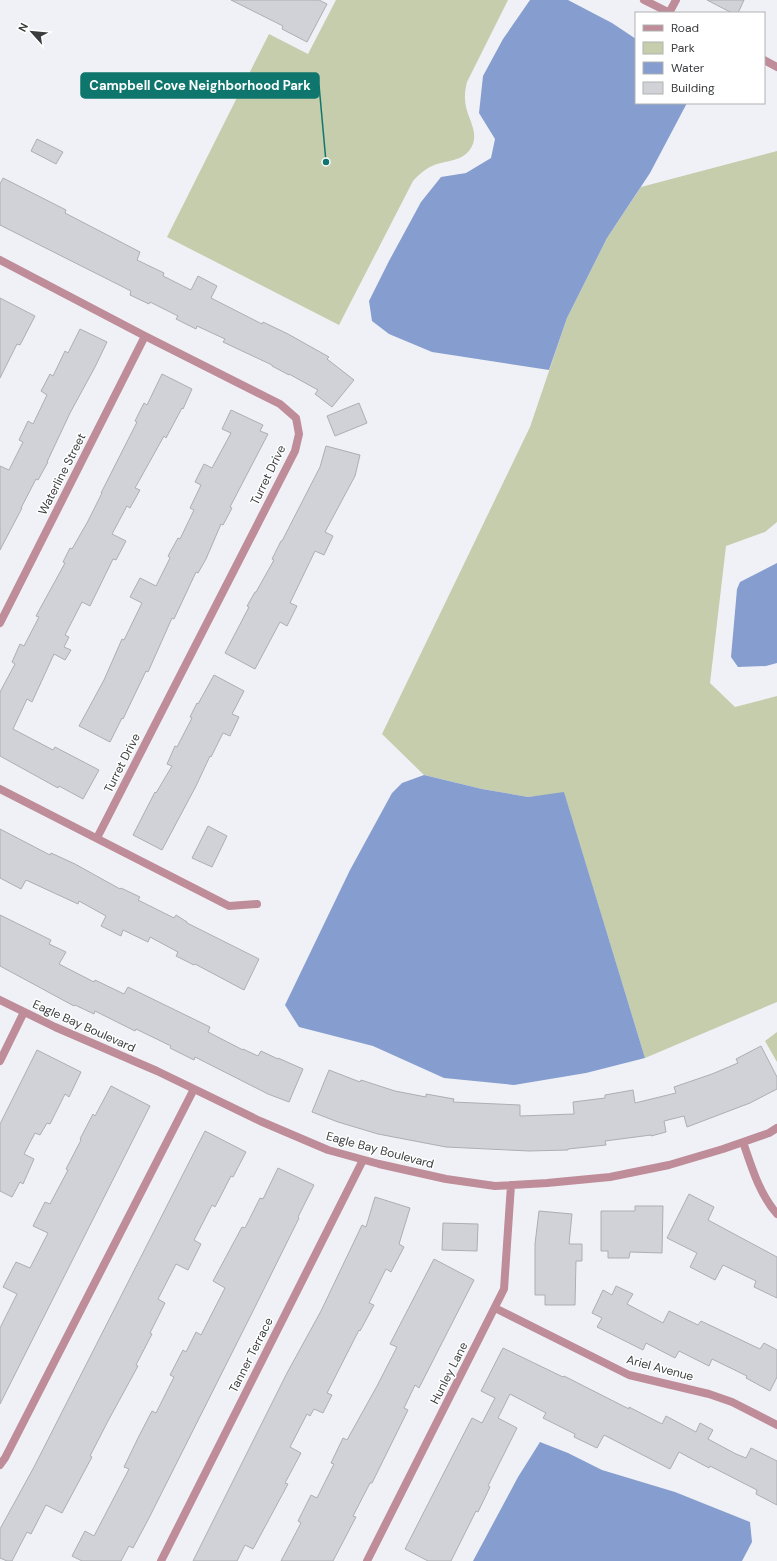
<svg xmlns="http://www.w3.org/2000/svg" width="777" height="1561" font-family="'DM Sans',sans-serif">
<rect width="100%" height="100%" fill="#f0f1f6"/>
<path fill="#c5cdac" d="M 336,0 L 508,0 L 467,82 C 465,90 464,98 466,107 C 469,121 481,136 469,151 C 461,160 452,160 441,163 C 430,165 421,172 413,181 L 339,325 L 167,237 L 269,34 L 308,54 Z
M 777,151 L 777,522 L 765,532 L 726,546 L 710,683 L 735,707 L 777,696 L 777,1002 L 645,1058 L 564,793 L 528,797 L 482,789 L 424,775 L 382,734 L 530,427 L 567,318 L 607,238 L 641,187 Z
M 777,1032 L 777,1062 L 765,1041 Z"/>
<path fill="#859ecf" d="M 530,0 L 568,0 L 612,23 L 636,39 L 636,103 L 687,103 L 650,173 L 607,238 L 567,318 L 549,370 L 432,352 L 389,334 L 372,321 L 369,301 L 389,261 L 421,202 L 441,177 L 466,173 L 491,158 L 495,139 L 479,113 L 483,76 L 503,39 Z
M 777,563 L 777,663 L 766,666 L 738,667 L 731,657 L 737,589 L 740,582 Z
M 424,775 L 482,789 L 528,797 L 564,792 L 645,1058 L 586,1073 L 514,1085 L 444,1078 L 373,1046 L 299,1027 L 285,1005 L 350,870 L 392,793 L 402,783 Z
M 540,1442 L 568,1453 L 602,1470 L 675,1492 L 750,1522 L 752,1542 L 742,1561 L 473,1561 L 518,1477 Z"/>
<path fill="#d1d2d7" stroke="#adaeb3" d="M 231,0 L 319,0 L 327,4 L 307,42 L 282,29 L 283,26 Z
M 707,0 L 744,0 L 738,13 L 732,13 Z
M 37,139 L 63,152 L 56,164 L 31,151 Z
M 3,178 L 66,210 L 65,213 L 140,252 L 137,260 L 164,273 L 163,276 L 191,290 L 198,276 L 217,286 L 211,298 L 262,324 L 263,322 L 288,334 L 329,357 L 327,359 L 354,380 L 332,407 L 315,394 L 318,390 L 289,374 L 289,375 L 272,366 L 272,365 L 223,342 L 225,339 L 197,326 L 196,329 L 176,319 L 178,316 L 150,302 L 149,304 L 130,295 L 131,291 L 0,225 L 0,184 Z
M 0,298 L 35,316 L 20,345 L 17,344 L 0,378 Z
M 80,329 L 107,342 L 95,367 L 70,413 L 47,462 L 48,462 L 38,480 L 36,479 L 21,508 L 22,508 L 0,550 L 0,466 L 9,470 L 23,442 L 19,440 L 28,421 L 33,424 L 47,395 L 41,391 L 50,374 L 53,376 L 65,351 L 68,353 Z
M 162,374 L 192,389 L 183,409 L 182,408 L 166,438 L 164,436 L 135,488 L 140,490 L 130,508 L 127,506 L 112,534 L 126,541 L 116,560 L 113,559 L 90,606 L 82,602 L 65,635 L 69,637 L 64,647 L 71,650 L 65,660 L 54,654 L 32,702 L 27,699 L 13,729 L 53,750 L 55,747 L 99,770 L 83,799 L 59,786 L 58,788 L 0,756 L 0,692 L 15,664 L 12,662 L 20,644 L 24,646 L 39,617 L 36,616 L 65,563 L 63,562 L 70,548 L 72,549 L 88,521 L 102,493 L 101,493 L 137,422 L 135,421 L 144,403 L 147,405 Z
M 359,403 L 367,423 L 335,436 L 327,416 Z
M 231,410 L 263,425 L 260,431 L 268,434 L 230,507 L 232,508 L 223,525 L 221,524 L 206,559 L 198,573 L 196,572 L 174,619 L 172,618 L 148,672 L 146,671 L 123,719 L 122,718 L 110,742 L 79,726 L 104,680 L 122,639 L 124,640 L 142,603 L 130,597 L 140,578 L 156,586 L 170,558 L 168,556 L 178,538 L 180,539 L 194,510 L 190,508 L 201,485 L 195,482 L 204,464 L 212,468 L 231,433 L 222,429 Z
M 326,446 L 360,455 L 355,476 L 325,532 L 333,536 L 324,555 L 315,551 L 290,603 L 297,606 L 287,626 L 280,622 L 255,669 L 225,653 L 249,607 L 247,606 L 255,592 L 256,592 L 274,560 L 272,559 L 281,541 L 282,541 L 320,467 Z
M 214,675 L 244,691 L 232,714 L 239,717 L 230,736 L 223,733 L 211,757 L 210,756 L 196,786 L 162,850 L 133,835 L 155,792 L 156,793 L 172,766 L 167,764 L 175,746 L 177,747 L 192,718 L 190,717 L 197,703 L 198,704 Z
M 208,826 L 227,836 L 212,867 L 192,858 Z
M 0,829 L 50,855 L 51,853 L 75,864 L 120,889 L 121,888 L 140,897 L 138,900 L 174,918 L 176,915 L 187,922 L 187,923 L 259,959 L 244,990 L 195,964 L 194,965 L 176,956 L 178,952 L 150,937 L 148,942 L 123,930 L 121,936 L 101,926 L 106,916 L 79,901 L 78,904 L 26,880 L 21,889 L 0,878 Z
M 0,915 L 51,940 L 49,944 L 66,952 L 59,964 L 94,982 L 95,980 L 124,994 L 128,987 L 210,1027 L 208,1032 L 243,1050 L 243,1049 L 258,1056 L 261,1051 L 278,1059 L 278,1058 L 303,1069 L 289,1102 L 268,1094 L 195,1057 L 194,1060 L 170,1048 L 171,1046 L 136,1029 L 135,1031 L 95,1011 L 94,1014 L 75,1005 L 74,1006 L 0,966 Z
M 761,1046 L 777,1077 L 777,1089 L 750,1103 L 687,1127 L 684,1116 L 664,1121 L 666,1132 L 651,1136 L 651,1135 L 605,1141 L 606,1145 L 568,1149 L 568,1150 L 529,1151 L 446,1147 L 378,1134 L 338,1122 L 312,1112 L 329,1070 L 360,1082 L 361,1080 L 395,1091 L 426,1097 L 426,1094 L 454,1099 L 453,1102 L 520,1105 L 520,1116 L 574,1114 L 573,1102 L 605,1098 L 605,1095 L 633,1090 L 635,1103 L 676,1093 L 674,1087 L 712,1074 L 738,1063 L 736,1059 Z
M 37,1050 L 81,1072 L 69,1097 L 65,1094 L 50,1124 L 47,1123 L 40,1135 L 35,1133 L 24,1154 L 34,1159 L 23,1184 L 20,1182 L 12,1197 L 0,1191 L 0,1124 Z
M 111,1086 L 150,1106 L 0,1404 L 0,1328 L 17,1294 L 3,1287 L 16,1262 L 30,1268 L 48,1233 L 33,1226 L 45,1202 L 50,1204 L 68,1170 L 66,1169 L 81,1140 L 80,1139 L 93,1114 L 95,1116 Z
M 205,1131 L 246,1152 L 233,1177 L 231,1176 L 215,1207 L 212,1205 L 194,1240 L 201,1244 L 188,1270 L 176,1264 L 158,1299 L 165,1303 L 150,1333 L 152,1334 L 136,1365 L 138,1366 L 108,1421 L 90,1456 L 92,1457 L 62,1513 L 46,1505 L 31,1534 L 27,1532 L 12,1561 L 7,1561 L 0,1558 L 0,1529 L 34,1467 Z
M 278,1168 L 314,1185 L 298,1217 L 299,1218 L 254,1309 L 149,1518 L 133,1548 L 129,1546 L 121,1561 L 82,1561 L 72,1556 L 85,1531 L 94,1536 L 129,1469 L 124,1467 L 139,1436 L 152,1411 L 156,1413 L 174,1377 L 170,1375 L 183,1350 L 186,1352 L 196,1332 L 201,1335 L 225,1288 L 213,1281 L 242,1227 L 245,1228 L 260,1198 L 263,1199 Z
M 689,1194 L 714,1207 L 708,1220 L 777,1257 L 777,1298 L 754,1287 L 756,1281 L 723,1265 L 715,1280 L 690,1267 L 697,1253 L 667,1238 Z
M 375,1197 L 410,1208 L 399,1244 L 404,1247 L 391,1272 L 386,1269 L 369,1303 L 374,1305 L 360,1331 L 359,1330 L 327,1393 L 332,1395 L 323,1413 L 314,1409 L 310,1416 L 307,1414 L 290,1447 L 301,1453 L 285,1483 L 288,1484 L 253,1549 L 245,1545 L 237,1561 L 193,1561 L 287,1373 L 321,1311 L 362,1225 L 366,1227 Z
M 635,1206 L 663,1206 L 662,1253 L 630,1252 L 629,1258 L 608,1258 L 608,1251 L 601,1251 L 601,1211 L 635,1211 Z
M 539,1211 L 572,1214 L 569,1244 L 582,1244 L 582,1261 L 576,1261 L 575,1305 L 545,1305 L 545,1295 L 535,1295 L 535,1244 Z
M 443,1223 L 478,1224 L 477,1251 L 442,1250 Z
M 434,1259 L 474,1280 L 419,1388 L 415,1385 L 404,1408 L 408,1410 L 372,1483 L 370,1483 L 353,1516 L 356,1517 L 333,1561 L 281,1561 L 301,1523 L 298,1521 L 311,1495 L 317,1498 L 334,1464 L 331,1463 L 343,1438 L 347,1440 L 377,1386 L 397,1347 L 390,1344 Z
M 616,1286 L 633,1294 L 627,1304 L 663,1323 L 669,1311 L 698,1325 L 701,1321 L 760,1349 L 764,1343 L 777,1350 L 777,1377 L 770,1391 L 746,1378 L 747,1376 L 712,1359 L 709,1366 L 679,1351 L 675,1358 L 646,1343 L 643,1350 L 597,1327 L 602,1318 L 592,1313 L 603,1290 L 612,1295 Z
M 503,1348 L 563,1377 L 564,1376 L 629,1409 L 629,1407 L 662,1424 L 666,1416 L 696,1432 L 700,1423 L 713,1430 L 708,1439 L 736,1454 L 746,1458 L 751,1448 L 777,1461 L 777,1505 L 756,1494 L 757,1490 L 710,1466 L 709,1468 L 679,1452 L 670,1469 L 604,1435 L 597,1448 L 574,1437 L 575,1434 L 543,1418 L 546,1413 L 510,1394 L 498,1418 L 517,1428 L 488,1486 L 490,1487 L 478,1512 L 476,1511 L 451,1561 L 428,1561 L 405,1549 L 472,1418 L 482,1423 L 495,1398 L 481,1391 Z"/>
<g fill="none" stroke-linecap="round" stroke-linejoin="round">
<path stroke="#be8d99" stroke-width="8" d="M 644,0 L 670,13
M 669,13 L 676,0
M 764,60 L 777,67
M 0,260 L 145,336 L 280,404 L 296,418 L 299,434 L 295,451 L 97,838
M 0,623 L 145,336
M 0,789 L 229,906 L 257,904
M 0,1000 L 55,1027 L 157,1071 L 260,1121 L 328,1150 L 379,1164 L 446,1179 L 495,1186 L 547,1183 L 610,1177 L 669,1165 L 723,1149 L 769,1133 L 777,1128
M 0,1061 L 24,1012
M 743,1142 C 752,1168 759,1193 777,1214
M 495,1308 L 629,1375 L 709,1394 L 732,1402 L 777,1425
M 0,1465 L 5,1458 L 194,1089
M 161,1561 L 363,1160
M 367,1561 L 504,1289 L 511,1185"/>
</g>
<g text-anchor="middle" stroke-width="3" stroke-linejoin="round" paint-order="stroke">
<g font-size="12" fill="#3b3c3e" stroke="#fefffe">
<text transform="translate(62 474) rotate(-63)" y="4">Waterline Street</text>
<text transform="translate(268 475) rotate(-64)" y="4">Turret Drive</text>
<text transform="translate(122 763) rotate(-63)" y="4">Turret Drive</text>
<text transform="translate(84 1026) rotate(24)" y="4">Eagle Bay Boulevard</text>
<text transform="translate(380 1150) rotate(15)" y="4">Eagle Bay Boulevard</text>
<text transform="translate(251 1355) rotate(-63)" y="4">Tanner Terrace</text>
<text transform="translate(660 1368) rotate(15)" y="4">Ariel Avenue</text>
<text transform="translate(449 1373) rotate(-63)" y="4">Hunley Lane</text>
</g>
</g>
<path fill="none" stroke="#0f766e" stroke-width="1.5" d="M326 162L319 85"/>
<circle fill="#0f766e" stroke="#fefffe" stroke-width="1.5" cx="326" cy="162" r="4"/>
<rect fill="#0f766e" stroke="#0f766e" stroke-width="1.5" x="81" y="73" width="238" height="25" rx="4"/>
<g font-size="13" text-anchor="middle" font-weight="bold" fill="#fff">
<text x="200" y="90">Campbell Cove Neighborhood Park</text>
</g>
<rect x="635" y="12" width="130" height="92" fill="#fefffe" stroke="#b0b1b1"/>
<rect x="643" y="25" width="20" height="6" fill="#be8d99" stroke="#b0b1b1"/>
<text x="671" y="32" font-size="12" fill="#3b3c3e">Road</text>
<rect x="643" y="42" width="20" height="12" fill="#c5cdac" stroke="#b0b1b1"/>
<text x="671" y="52" font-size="12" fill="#3b3c3e">Park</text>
<rect x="643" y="62" width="20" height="12" fill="#859ecf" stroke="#b0b1b1"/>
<text x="671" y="72" font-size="12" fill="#3b3c3e">Water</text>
<rect x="643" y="82" width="20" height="12" fill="#d1d2d7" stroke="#b0b1b1"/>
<text x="671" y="92" font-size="12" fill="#3b3c3e">Building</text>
<g transform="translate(32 32) rotate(297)" stroke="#fefffe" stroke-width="3" paint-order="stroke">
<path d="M0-3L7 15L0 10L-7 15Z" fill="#3b3c3e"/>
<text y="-6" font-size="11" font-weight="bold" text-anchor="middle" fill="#3b3c3e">N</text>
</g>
</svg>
